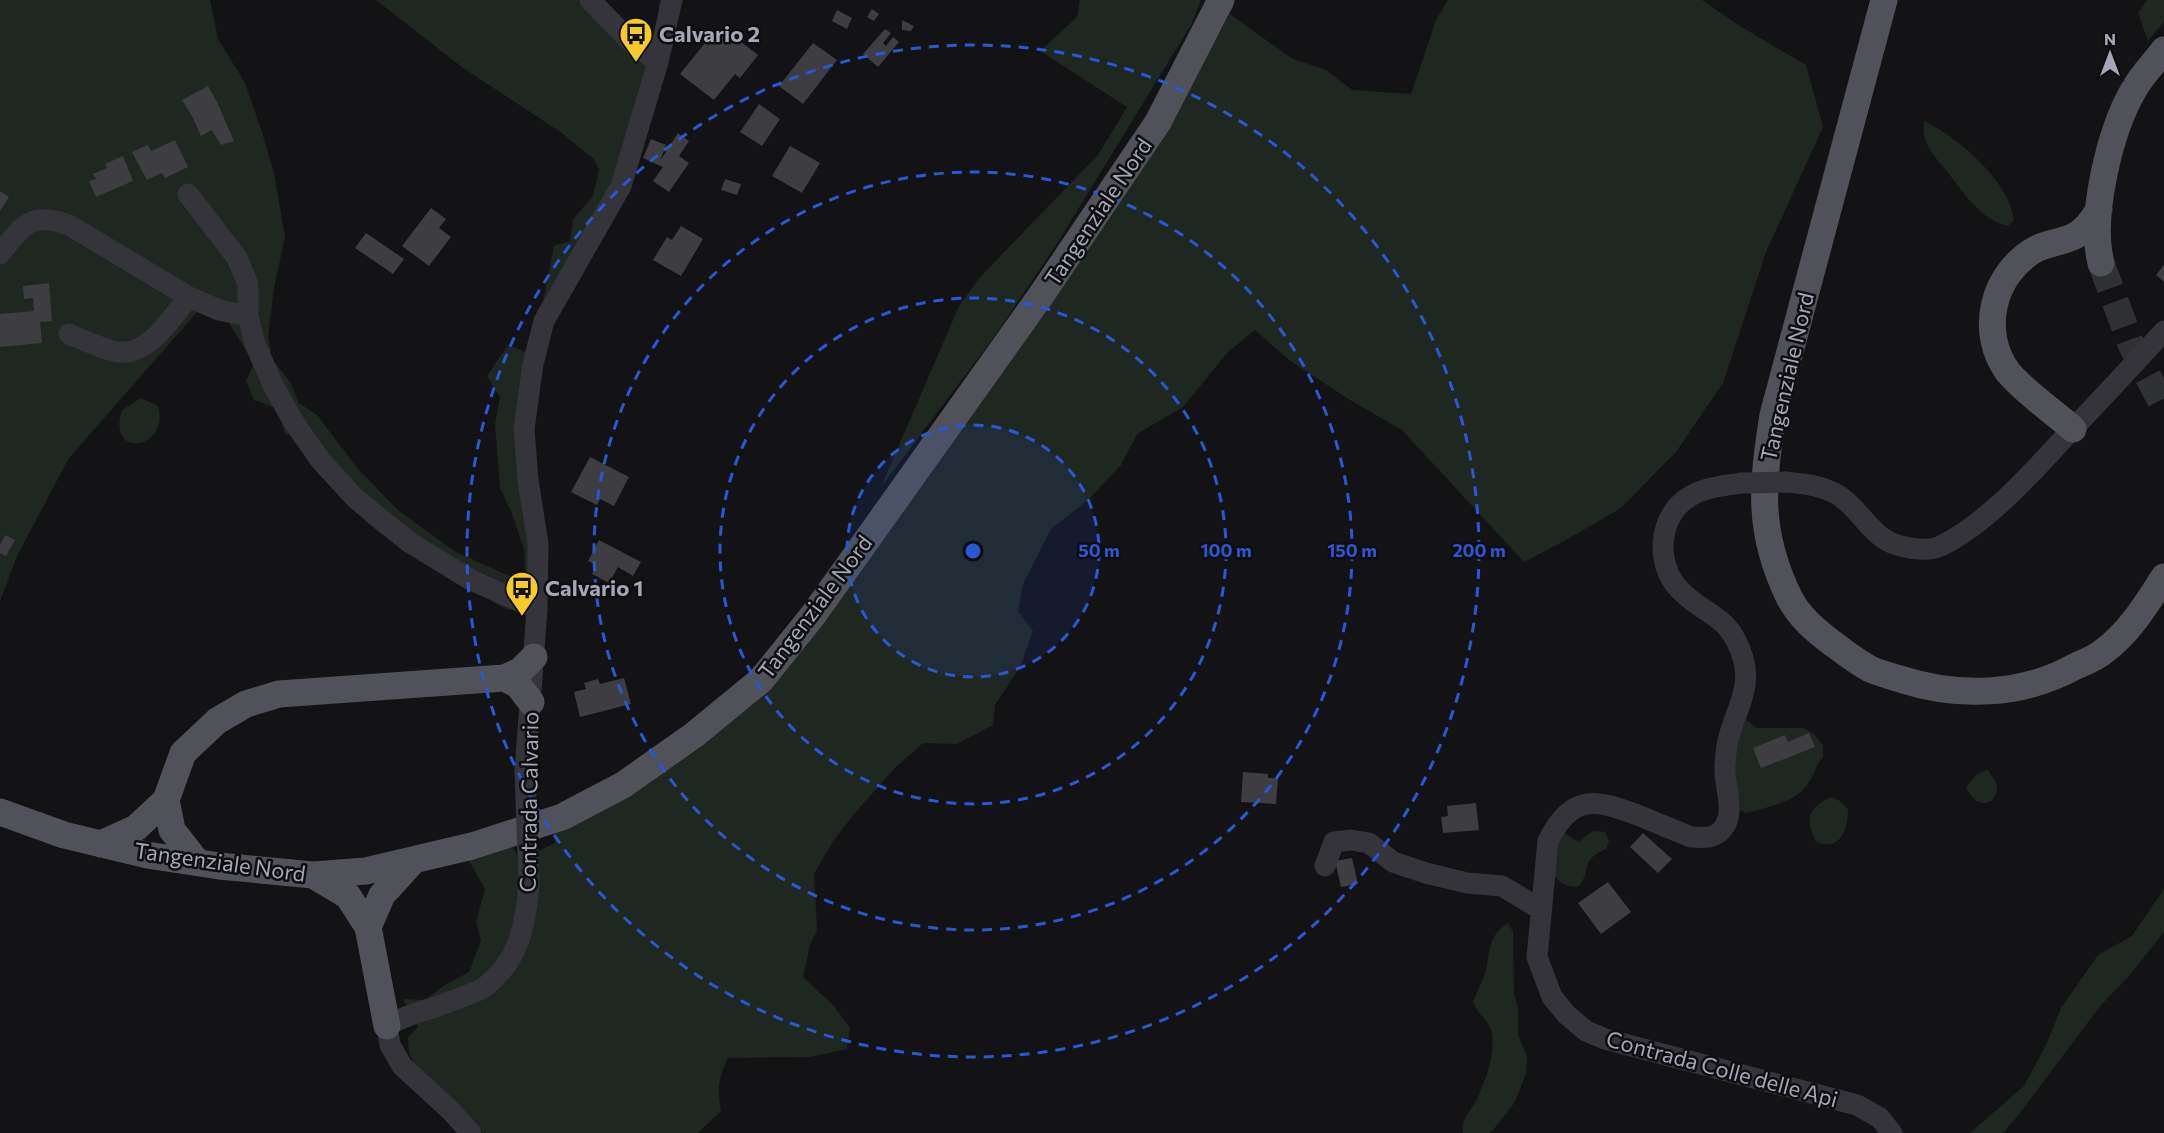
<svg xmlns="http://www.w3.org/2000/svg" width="2164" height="1133" font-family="Commissioner,sans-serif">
<rect width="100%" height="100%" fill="#131315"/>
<path fill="#1f2721" d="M 0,0 L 210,0 L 218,39 L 245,83 L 261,129 L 274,173 L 285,237 L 274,288 L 268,337 L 271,351 L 269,355 L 290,382 L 299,403 L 317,415 L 358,469 L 398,510 L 454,551 L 514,578 L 509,610 L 491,601 L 487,582 C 434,561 380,547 345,498 C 331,479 321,454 310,432 L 286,435 L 276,408 L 254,400 L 246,381 L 254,363 L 225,317 L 198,311 L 69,458 L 17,556 L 0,601 Z
M 376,0 L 601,0 L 648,46 L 654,38 L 660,0 L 669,0 L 650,76 L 602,209 L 543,302 L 554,246 L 570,241 L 573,219 L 593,196 L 599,170 L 594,159 L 559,131 L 463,68 Z
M 1080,0 L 1201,0 L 1191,25 L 1056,245 L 994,337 L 881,487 L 959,306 L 981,276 L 1098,155 L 1127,107 L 1040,51 L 1077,17 Z
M 1448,0 L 1702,0 L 1740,26 L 1806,65 L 1823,127 L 1766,252 L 1723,383 L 1676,452 L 1621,508 L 1566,540 L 1524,562 L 1402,430 L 1350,400 L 1289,360 L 1255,330 L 1228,352 L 1183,407 L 1137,434 L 1121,465 L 1089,499 L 1051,529 L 1023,584 L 1018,611 L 1033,631 L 1020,667 L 995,705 L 993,725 L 957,744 L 923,743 L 895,768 L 854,814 L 834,840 L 814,874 L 817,930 L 810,945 L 803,977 L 833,1005 L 850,1028 L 847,1049 L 810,1057 L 728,1058 C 718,1079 717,1088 721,1111 L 698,1133 L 483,1133 L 470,1118 L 417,1070 L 409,1053 L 408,1037 L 418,1027 L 403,999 L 425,1000 L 443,986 L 469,972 L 481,941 L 476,922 L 485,889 L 468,859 L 511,843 L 519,860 L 555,843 L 551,827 L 686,751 L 752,705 L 855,572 L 1165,130 L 1230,14 L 1291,58 L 1326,70 L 1352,90 L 1411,94 L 1436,20 Z
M 2147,0 L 2164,0 L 2164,22 L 2148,41 L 2138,13 Z
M 1924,121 C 1958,137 2010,182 2014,220 L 2008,226 C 1980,219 1966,196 1949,174 C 1942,165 1932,155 1927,144 C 1923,136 1924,129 1924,121 Z
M 508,345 L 531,354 L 527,614 L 524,549 L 511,511 L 500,488 L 495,424 L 500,397 L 487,376 Z
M 141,398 L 158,406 C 170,451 106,459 122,410 Z
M 1746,720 L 1757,728 L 1804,728 L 1814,734 L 1823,745 L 1823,757 C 1816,765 1815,773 1809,782 C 1797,803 1767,807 1746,813 L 1735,807 C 1731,775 1733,750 1746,720 Z
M 1987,770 C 2013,794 1981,821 1966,787 L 1977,774 Z
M 1831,797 L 1840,801 L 1848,809 C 1848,830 1840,852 1816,842 C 1805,820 1808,807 1831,797 Z
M 1592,831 L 1605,832 L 1609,841 L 1606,849 C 1578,861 1593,871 1578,887 C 1547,886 1553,865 1553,841 L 1564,833 L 1579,842 Z
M 2164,889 L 2164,932 L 2128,977 L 2101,1005 L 2020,1113 L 2003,1133 L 1970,1133 L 2024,1086 L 2046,1045 L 2061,1008 L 2098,955 L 2132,936 Z
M 1508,923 L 1513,932 L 1514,993 L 1518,1009 L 1518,1035 L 1527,1056 L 1526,1073 L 1515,1102 L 1493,1130 L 1489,1133 L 1463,1133 C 1460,1120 1472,1110 1477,1099 C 1486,1078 1495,1057 1492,1034 C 1490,1021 1478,1015 1473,1002 C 1476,993 1481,985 1484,976 C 1492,953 1485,938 1508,923 Z"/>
<path fill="#3d3d42" d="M 872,9 L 879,14 L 874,21 L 867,17 Z
M 837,10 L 852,18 L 847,29 L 832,21 Z
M 902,20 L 914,26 L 911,31 L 902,30 Z
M 723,28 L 758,55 L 740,78 L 735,74 L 714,100 L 680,74 L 709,38 L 713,41 Z
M 885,29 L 891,33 L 883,43 L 886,46 L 893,37 L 899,42 L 878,67 L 863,54 Z
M 813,43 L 837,60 L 803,104 L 779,86 Z
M 208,86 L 217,102 L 234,141 L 221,145 L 212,130 L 201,136 L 192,116 L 182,100 Z
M 759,104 L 780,119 L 762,146 L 740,132 Z
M 678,133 L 689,141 L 679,156 L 689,163 L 669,192 L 653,181 L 663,167 L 643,158 L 651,139 L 666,145 L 660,161 Z
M 175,140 L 188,167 L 165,178 L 162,173 L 147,180 L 132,152 L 148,145 L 151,151 Z
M 790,146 L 820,163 L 802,193 L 772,176 Z
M 123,156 L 133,181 L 96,197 L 89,181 L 96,179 L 93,174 L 107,168 L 105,164 Z
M 725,179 L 741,184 L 737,195 L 721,190 Z
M 0,191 L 9,197 L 0,211 Z
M 431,208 L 446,219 L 439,228 L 451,237 L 429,266 L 402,246 Z
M 681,226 L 703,239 L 681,276 L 653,260 L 667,237 L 672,240 Z
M 366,233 L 404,259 L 393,274 L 355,248 Z
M 2164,265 L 2164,282 L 2156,275 Z
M 49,283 L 52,321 L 40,322 L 42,343 L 0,347 L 0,314 L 34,311 L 33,298 L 24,299 L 23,286 Z
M 590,457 L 629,477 L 614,506 L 600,499 L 597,505 L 571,492 Z
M 5,535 L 15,540 L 6,556 L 0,553 L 0,545 Z
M 599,540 L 641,562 L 633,576 L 618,567 L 609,583 L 592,574 L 596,565 L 588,561 Z
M 624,678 L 631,704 L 580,717 L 574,692 L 586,689 L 584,683 L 598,679 L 600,684 Z
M 1809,733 L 1815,747 L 1761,768 L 1753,748 L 1785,735 L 1788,742 Z
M 1243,772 L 1268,774 L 1268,778 L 1278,778 L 1276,804 L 1241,802 Z
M 1476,803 L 1479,830 L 1443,833 L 1441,817 L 1448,816 L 1447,806 Z
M 1643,833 L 1672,859 L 1658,873 L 1630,847 Z
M 1352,858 L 1358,884 L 1341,887 L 1335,861 Z
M 1608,882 L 1631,912 L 1601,934 L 1578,903 Z"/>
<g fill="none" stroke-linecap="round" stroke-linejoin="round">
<path stroke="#303135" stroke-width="27" stroke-dasharray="27 14" stroke-linecap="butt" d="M 2101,263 L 2131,344 L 2164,407"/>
<path stroke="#34343a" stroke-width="21" d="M 590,0 L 632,43 L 658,62
M 188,194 L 237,258 L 248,284 L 248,316 L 255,344 L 274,387 L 295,424 L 321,461 L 355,498 L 409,542 L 471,580 L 537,609
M 0,254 C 22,226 30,211 69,225 L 189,297 C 170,319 147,360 113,351 C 98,347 83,340 69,334
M 189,297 L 219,310 L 248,316
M 1786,482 C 1805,484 1821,485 1838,495 C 1861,509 1872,540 1901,546 C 1913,549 1930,551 1941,546 C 1987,523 2030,475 2064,438 C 2098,403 2131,367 2164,331
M 1741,483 C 1724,486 1704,487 1689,497 C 1658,516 1655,564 1679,589 C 1706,618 1729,612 1743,658 C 1752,687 1736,710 1729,737 C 1726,746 1726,756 1725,764 C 1723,783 1736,811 1724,827 C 1716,839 1704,838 1691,837 C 1674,830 1657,823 1640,816 C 1596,799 1572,793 1548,841 L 1537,957 L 1552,997 L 1567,1015 L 1586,1031 L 1605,1039 L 1857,1105 L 1880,1118 L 1892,1133
M 525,771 L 537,609 L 538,544 L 528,480 L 524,429 L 533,364 L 544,321 L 621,186 L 658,62 L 672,0
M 1325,866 L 1334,842 L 1351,840 L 1369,843 L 1393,862 L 1426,873 L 1467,883 L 1502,886 L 1540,909
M 471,1133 L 450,1110 L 402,1066 L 390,1045 L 387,1026 C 401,1017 414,1014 429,1009 C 443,1004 474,994 485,987 C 520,959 525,926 529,885"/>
<path stroke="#505159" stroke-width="27" d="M 1884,0 L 1773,415 C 1762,485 1757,531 1789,597 C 1799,617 1815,630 1832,643 C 1844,652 1857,662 1870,669 C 1879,673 1890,676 1900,679 C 1959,698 2022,696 2076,666 C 2085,662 2096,658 2104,651 C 2130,632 2147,603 2164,577
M 2101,263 C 2089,217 2110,131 2133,91 C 2141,76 2154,63 2164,50
M 2073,429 C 2055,413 2022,390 2008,372 C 1978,331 1993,273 2036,249 C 2046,244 2056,243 2067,239 C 2082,235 2092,222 2099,209
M 504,678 L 518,685 L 531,702
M 166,800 L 172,830 L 197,862
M 0,812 L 64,835 L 147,855 L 219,866 L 313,875 L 366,871 L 472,846 L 562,817 L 623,785 L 694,735 L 761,680 L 814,614 L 1042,294 L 1158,122 L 1221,0
M 101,844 L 136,828 L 166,800 L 183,753 L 217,721 L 246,704 L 279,694 L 504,678 L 520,671 L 534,657
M 313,875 L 348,896 L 368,927 L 387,1026
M 368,927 L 382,895 L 414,860"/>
<path stroke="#34343a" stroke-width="21" d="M 1741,483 L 1786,482
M 525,771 L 529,885"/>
</g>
<circle cx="973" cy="551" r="126" fill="#2a57d4" fill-opacity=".12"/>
<g fill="none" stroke="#2a57d4" stroke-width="3" stroke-dasharray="10 8">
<circle cx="973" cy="551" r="126"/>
<circle cx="973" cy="551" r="253"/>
<circle cx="973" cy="551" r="379"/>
<circle cx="973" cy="551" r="506"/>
</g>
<defs>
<g id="bus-pin" transform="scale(1.725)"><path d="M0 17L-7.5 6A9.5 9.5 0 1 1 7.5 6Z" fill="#f5ca2a" stroke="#0e0e10"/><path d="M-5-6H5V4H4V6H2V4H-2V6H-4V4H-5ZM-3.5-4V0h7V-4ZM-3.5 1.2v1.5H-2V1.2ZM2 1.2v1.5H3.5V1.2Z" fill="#111"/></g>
</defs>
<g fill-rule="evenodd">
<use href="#bus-pin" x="636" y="34"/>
<use href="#bus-pin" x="522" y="588"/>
</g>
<g text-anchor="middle" stroke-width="5" stroke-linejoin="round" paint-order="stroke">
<g font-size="22" font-weight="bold" fill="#a4a7b5" stroke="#0e0e10" text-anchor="start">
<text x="659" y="42">Calvario 2</text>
<text x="545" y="596">Calvario 1</text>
</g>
<g font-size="22" fill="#a4a7b5" stroke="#0e0e10">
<text transform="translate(1098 212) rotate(-56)" y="8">Tangenziale Nord</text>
<text transform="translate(1787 377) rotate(-77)" y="8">Tangenziale Nord</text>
<text transform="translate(815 607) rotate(-53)" y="8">Tangenziale Nord</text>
<text transform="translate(529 802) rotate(-89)" y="8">Contrada Calvario</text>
<text transform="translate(220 862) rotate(8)" y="8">Tangenziale Nord</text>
<text transform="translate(1722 1069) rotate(15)" y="8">Contrada Colle delle Api</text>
</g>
</g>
<circle cx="973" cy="551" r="9" fill="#2a57d4" stroke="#0e0e10" stroke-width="3"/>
<g font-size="18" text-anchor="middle" font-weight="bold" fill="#2a57d4" stroke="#0e0e10" stroke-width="5" stroke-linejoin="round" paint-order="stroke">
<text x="1099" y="557">50 m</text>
<text x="1226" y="557">100 m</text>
<text x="1352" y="557">150 m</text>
<text x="1479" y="557">200 m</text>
</g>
<g transform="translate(2110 54)" stroke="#0e0e10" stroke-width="4.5" paint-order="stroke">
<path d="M0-4.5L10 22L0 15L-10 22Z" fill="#a4a7b5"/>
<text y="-9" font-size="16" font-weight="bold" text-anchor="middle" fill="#a4a7b5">N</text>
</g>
</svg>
